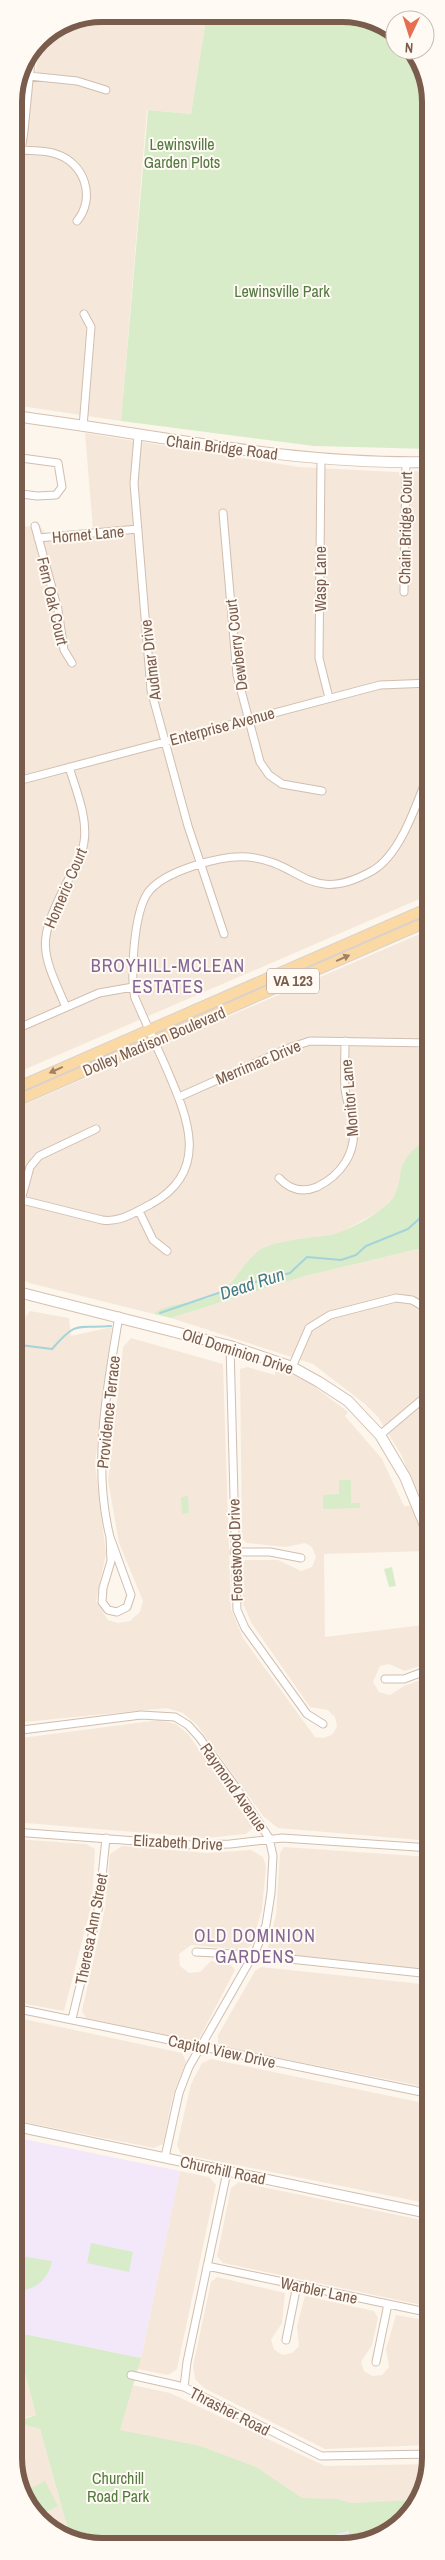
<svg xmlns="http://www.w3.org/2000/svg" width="445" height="2560" viewBox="0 0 445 2560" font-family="'Archivo Narrow',sans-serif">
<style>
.residential{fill:#f5e8da}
.education{fill:#f3e8fa}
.green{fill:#d8ecc9}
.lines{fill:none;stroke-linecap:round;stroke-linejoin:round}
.stream{stroke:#a5d3da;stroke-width:2}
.minor-casing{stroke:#d1beb0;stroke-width:9}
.tertiary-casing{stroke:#d1beb0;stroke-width:11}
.secondary-casing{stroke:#d6c0b0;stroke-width:12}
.primary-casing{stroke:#dad1cd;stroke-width:12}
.minor{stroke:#fff;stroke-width:7}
.tertiary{stroke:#fff;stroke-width:9}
.secondary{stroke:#fff;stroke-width:10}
.primary{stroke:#fbd9a5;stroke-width:10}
.oneway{fill:#a18267}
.labels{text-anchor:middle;stroke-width:4;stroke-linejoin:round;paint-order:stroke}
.shield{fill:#fffaf3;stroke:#a28b7f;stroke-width:1}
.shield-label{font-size:15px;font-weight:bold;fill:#7a5c4d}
.park-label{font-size:16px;fill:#537a41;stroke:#fffaf3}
.street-label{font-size:16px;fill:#7a5c4d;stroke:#fffaf3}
.neighbourhood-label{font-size:18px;letter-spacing:1px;fill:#846695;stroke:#fffaf3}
.water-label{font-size:18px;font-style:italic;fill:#437c86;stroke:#fffaf3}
.rim{fill:none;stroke:#7a5c4d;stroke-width:6}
</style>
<rect width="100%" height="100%" fill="#fdf6ec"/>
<path class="residential" d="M206 19 191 114 147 110 121 421 14 405V97L25 73 36 70 40 40 69 20Z
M85 433 299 467 395 472 431 471V894L14 1074V525L31 527 40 525 43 531 48 534 93 530Z
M431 929V1035L416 1048 431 1050V1132L404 1161 395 1195 383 1209 338 1234 268 1246 242 1269 225 1289 210 1297 176 1305 154 1314 29 1283 14 1276V1109Z
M431 1246V1529L402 1456 378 1417 365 1404 313 1364 171 1318 305 1276Z
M30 1311 69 1318 71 1336 112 1327 95 1464 106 1554 96 1601 108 1620 118 1623 130 1621 140 1612 143 1601 119 1543 108 1480 123 1347 131 1338 223 1364 231 1609 243 1638 315 1737 324 1738 333 1734 337 1726 335 1717 328 1710 310 1707 252 1624 243 1604 241 1566 245 1560H278L301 1571 312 1567 316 1557 312 1547 305 1543 286 1547 247 1543 242 1539 240 1369 247 1367 275 1375V1368L291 1374 311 1384 348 1412 345 1416 382 1459 404 1506H412L430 1551 324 1554 325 1637 431 1624V1662L405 1671 389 1664 380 1666 373 1682 379 1692 390 1695 404 1686 431 1676V1841L278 1828 263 1816 197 1725 183 1713 167 1708 14 1723V1395L24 1319Z
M159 1720 176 1724 188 1734 253 1828 246 1834 206 1838 14 1822V1739Z
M14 1839 86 1844 95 1849 92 1903 64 2011 14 2002Z
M122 1846 207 1853 251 1850 263 1857 266 1866 262 1910 251 1946 243 1950 191 1945 179 1954 180 1966 189 1973 200 1972 211 1961 230 1964 235 1970 199 2039 191 2040 86 2018 82 2011 105 1908 110 1854Z
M284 1847 431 1857V1971L273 1954 268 1947 276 1915 280 1853Z
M261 1967 431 1985V2088L223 2047 218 2043V2035L255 1971Z
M14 2017 182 2053 186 2062 173 2095 163 2144 154 2148 14 2120Z
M211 2059 419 2102H431V2204L181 2154 177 2145 191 2084 202 2063Z
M180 2171 209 2177 216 2185 177 2369 168 2375 132 2368 134 2357 141 2358Z
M239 2182 431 2222V2307L223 2263 217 2256 231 2188Z
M217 2277 285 2293 282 2323 271 2340 274 2349 282 2355 292 2353 299 2346 297 2326 305 2296 374 2311 378 2318 372 2345 361 2362 364 2371 372 2376 382 2375 389 2367 386 2349 396 2315 431 2321V2445L325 2449 204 2388 195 2379 193 2366 211 2282Z
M14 2333 36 2415 14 2420Z
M128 2384 170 2393 325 2466 431 2464 414 2501 351 2503 302 2499 119 2430Z
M14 2422 40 2429 70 2537 36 2516 14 2464Z"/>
<path class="education" d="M14 2137 180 2171 141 2358 14 2332Z
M349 2531 348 2546H297Z"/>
<path class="green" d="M365 17 395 35V50H412L427 87 431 113V449L314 446 121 421 148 110 191 114 206 19Z
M431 1132V1246L305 1276 171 1318 154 1314C165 1303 196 1303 211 1297 236 1286 240 1264 260 1250 275 1240 312 1238 331 1235 346 1232 387 1210 394 1196 400 1185 399 1170 405 1160 411 1149 424 1143 431 1132Z
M339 1480H351V1503H360V1508L323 1509V1495L339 1494Z
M188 1496 189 1513 182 1514 181 1497Z
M392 1567 396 1586 389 1587 384 1569Z
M91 2243 133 2252 129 2272 87 2263Z
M14 2255 52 2261C48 2280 35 2292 14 2290Z
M14 2332 141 2358 120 2430 200 2446 256 2467 302 2498 337 2499 351 2503 414 2500 405 2520 353 2544H348L349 2531 297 2546 80 2543 70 2537 40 2429 14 2422 36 2415Z
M45 2481 58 2506 42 2514 29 2489Z"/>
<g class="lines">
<path class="stream" d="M160 1313 236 1287 290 1273 307 1257 341 1260 356 1255 366 1246 408 1229 419 1219 426 1199 431 1193
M20 1345 52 1349C78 1319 76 1329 111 1326"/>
<defs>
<path id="minor" d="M29 76 77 81 106 90
M21 150C32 151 45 150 56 154 85 163 96 198 77 221
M14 198 24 131 31 60
M83 427 91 327 84 314
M138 436 134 483 151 690 188 826 224 934
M14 457 58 463 62 487 56 495 37 496 14 493
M321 459 319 658 329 698
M223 513 237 675 260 762 269 775 282 784 322 791
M35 526 58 610 64 650 72 663
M38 538 138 529
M404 592 406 463
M14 782 380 685 431 683
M66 1007C40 948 37 943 66 884 73 871 82 857 84 842 88 818 76 790 69 767
M14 1030 99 993 133 987
M179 1097 289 1048 310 1041 431 1043
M279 1178C289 1189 302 1193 317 1187 341 1175 357 1153 353 1125 352 1113 346 1101 345 1088 344 1072 345 1057 345 1041
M14 1198 102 1220C120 1223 135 1212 151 1204 213 1170 186 1114 165 1065 155 1043 145 1021 135 998 130 974 134 915 147 894 162 871 221 855 248 857 302 862 309 906 372 871 402 854 418 799 431 767
M21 1200 30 1167 39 1156 96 1129
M139 1211 153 1240 167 1251
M14 1333 20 1292
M230 1346 237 1610 245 1628 307 1714 323 1724
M292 1367 309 1328 330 1315 396 1298 412 1300 431 1311
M380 1435 431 1392
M110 1537C92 1465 107 1388 119 1316
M110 1537 131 1595 127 1607 117 1612 108 1610 102 1602 103 1588 111 1561Z
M234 1552H270L301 1558
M385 1679H404L431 1669
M14 1731 141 1715 175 1717 188 1725 199 1737 235 1786 269 1838 273 1856 271 1893 266 1925 256 1950 189 2067 179 2093 165 2157
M427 1753H431
M14 1832 191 1845 230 1844 282 1838 431 1848
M196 1952 253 1955 431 1974
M14 2008 431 2094
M72 2019 99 1906 106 1838
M207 2266 431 2313
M286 2340 297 2285
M376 2362 388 2304
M131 2375 184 2387 321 2456 431 2454
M184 2387 187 2362 227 2172"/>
<path id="tertiary" d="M14 2126 431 2214"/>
<path id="secondary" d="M14 416C153 434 290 465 431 462
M14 1291 230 1346 292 1367 319 1382 348 1401 380 1435 405 1477 431 1540"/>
<path id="primary" d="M14 1089 431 907
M14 1102 431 920"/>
</defs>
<use href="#minor" class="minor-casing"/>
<use href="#tertiary" class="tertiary-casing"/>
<use href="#secondary" class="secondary-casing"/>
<use href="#primary" class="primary-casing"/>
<use href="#minor" class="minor"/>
<use href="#tertiary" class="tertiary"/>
<use href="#secondary" class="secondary"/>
<use href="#primary" class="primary"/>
</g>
<defs><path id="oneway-solid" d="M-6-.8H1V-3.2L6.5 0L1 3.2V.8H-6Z" transform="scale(1.25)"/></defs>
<g class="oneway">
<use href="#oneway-solid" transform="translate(343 958) rotate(-24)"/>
<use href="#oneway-solid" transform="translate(56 1070) rotate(156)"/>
</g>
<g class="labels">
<rect class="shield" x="267" y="968.5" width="52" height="25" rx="4"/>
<g class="shield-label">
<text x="293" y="986">VA 123</text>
</g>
<g class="park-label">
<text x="182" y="150">Lewinsville<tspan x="182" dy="18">Garden Plots</tspan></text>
<text x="282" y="297">Lewinsville Park</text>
<text x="118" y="2484">Churchill<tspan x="118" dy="18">Road Park</tspan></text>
</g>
<g class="street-label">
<text transform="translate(222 447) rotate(7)" y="6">Chain Bridge Road</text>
<text transform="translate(405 528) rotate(-89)" y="6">Chain Bridge Court</text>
<text transform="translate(88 534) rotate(-5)" y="6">Hornet Lane</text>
<text transform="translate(320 579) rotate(-90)" y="6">Wasp Lane</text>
<text transform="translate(53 601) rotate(77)" y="6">Fern Oak Court</text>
<text transform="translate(236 645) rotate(-97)" y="6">Dewberry Court</text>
<text transform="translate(150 660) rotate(-97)" y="6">Audmar Drive</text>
<text transform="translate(222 726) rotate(-15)" y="6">Enterprise Avenue</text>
<text transform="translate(65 888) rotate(-67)" y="6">Homeric Court</text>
<text transform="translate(154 1041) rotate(-23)" y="6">Dolley Madison Boulevard</text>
<text transform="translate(258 1062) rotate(-23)" y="6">Merrimac Drive</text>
<text transform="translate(349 1098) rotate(-95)" y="6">Monitor Lane</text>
<text transform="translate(238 1351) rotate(18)" y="6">Old Dominion Drive</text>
<text transform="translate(108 1412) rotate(-84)" y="6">Providence Terrace</text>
<text transform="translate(235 1550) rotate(-92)" y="6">Forestwood Drive</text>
<text transform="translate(234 1787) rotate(55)" y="6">Raymond Avenue</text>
<text transform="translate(178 1842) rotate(3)" y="6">Elizabeth Drive</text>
<text transform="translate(91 1929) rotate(-79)" y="6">Theresa Ann Street</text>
<text transform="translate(222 2051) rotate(12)" y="6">Capitol View Drive</text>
<text transform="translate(223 2170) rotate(12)" y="6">Churchill Road</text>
<text transform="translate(319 2290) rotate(12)" y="6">Warbler Lane</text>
<text transform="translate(230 2411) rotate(27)" y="6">Thrasher Road</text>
</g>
<g class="neighbourhood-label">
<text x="168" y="972">BROYHILL-MCLEAN<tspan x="168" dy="21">ESTATES</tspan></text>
<text x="255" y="1942">OLD DOMINION<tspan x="255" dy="21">GARDENS</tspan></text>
</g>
<g class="water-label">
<text transform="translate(252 1284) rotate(-18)" y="6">Dead Run</text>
</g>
</g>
<path d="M0 0H445V2560H0ZM102 22H342A80 80 0 0 1 422 102V2458A80 80 0 0 1 342 2538H102A80 80 0 0 1 22 2458V102A80 80 0 0 1 102 22Z" fill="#fffaf3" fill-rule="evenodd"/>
<path class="rim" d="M102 22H342A80 80 0 0 1 422 102V2458A80 80 0 0 1 342 2538H102A80 80 0 0 1 22 2458V102A80 80 0 0 1 102 22Z"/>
<g transform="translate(410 35) rotate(184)"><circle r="24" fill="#fffaf3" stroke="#cabbb1"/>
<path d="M0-4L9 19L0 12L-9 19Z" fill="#e76f51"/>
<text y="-8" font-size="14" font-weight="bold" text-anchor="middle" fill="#7a5c4d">N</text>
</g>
</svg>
